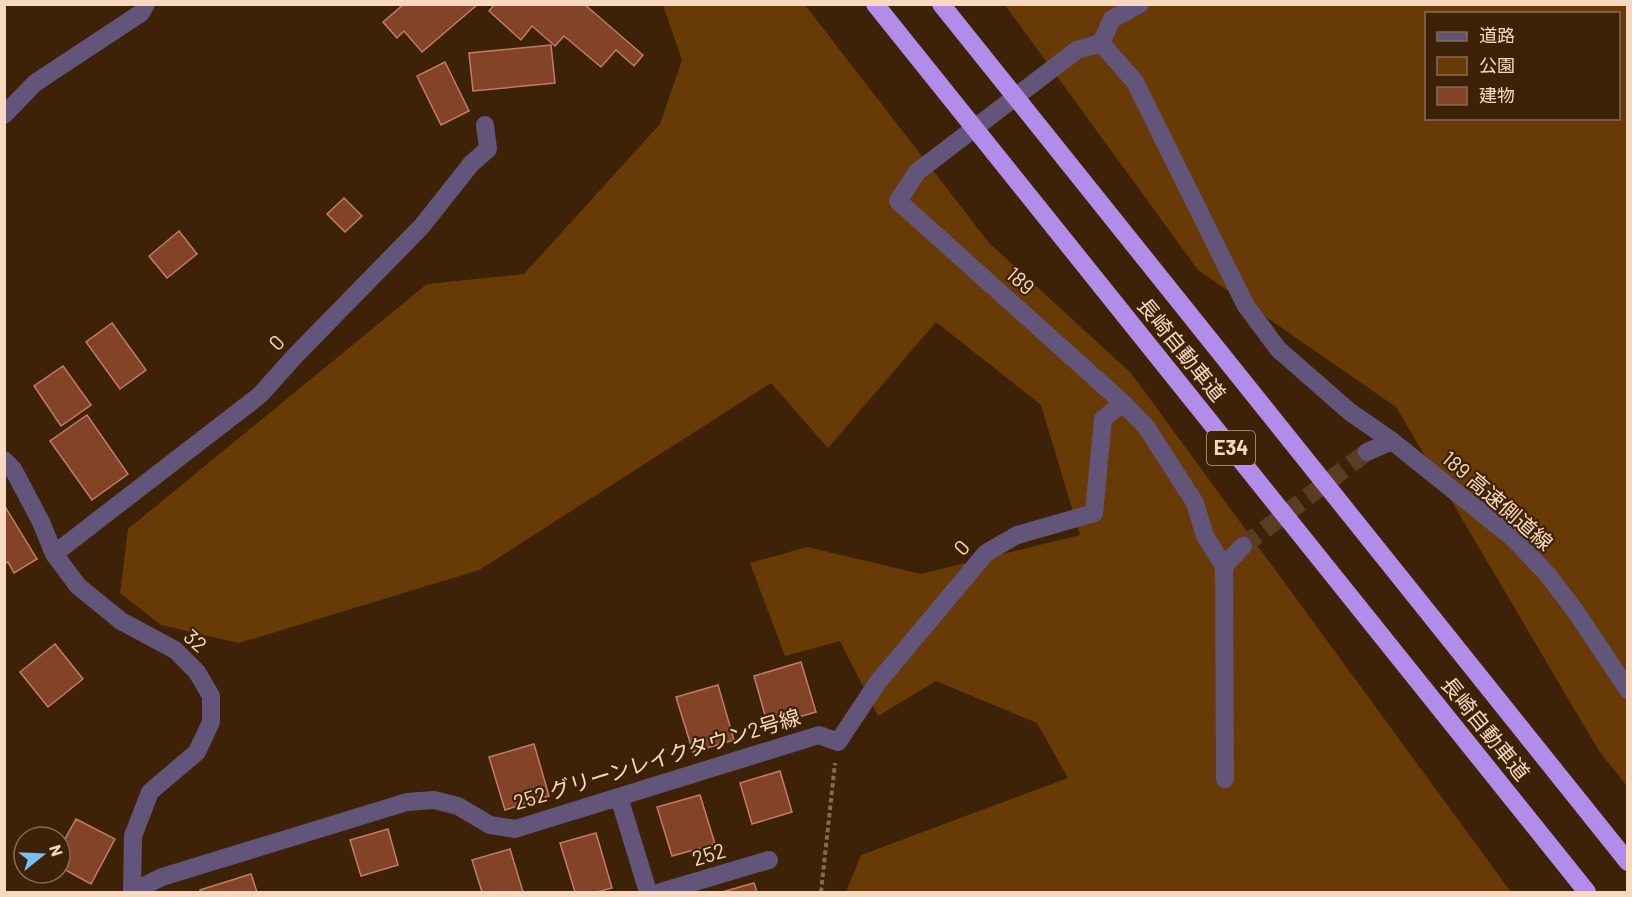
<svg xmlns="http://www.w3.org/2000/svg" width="1632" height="897" viewBox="0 0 1632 897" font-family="Barlow,'Noto Sans JP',sans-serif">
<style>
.green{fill:#683b06;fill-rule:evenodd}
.building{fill:#824329;stroke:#c27d62;stroke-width:1.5}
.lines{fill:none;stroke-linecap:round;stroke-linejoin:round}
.street-tunnel{stroke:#5a3d23;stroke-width:18;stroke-dasharray:18 9;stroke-linecap:butt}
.path{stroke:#876a50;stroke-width:4;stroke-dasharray:4.5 3;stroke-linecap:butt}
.street{stroke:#63547a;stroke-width:18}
.highway{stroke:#b28ce9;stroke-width:18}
.labels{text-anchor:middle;stroke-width:4.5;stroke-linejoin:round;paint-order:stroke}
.shield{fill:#3e2207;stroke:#c0a288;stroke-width:1.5}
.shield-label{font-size:20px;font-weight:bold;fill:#f7d9c0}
.street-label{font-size:21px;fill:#f7d9c0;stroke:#3e2207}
</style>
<rect width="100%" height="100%" fill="#3e2207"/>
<path class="green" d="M663 5H805L989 243 1131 373 1511 892H846L861 855 1068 778 1037 723 936 681 878 716 840 641 785 656 750 563 807 547 921 574 1080 535 1041 405 936 322 828 448 771 383 479 570 239 643 161 625 120 593 128 529 427 284 524 274 660 124 682 60Z
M1005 5H1627V786L1599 751 1396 407 1198 270ZM1426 14H1618V118H1426Z"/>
<path class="building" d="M404 4H478L422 52 404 31 397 38 383 22Z
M495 4H584L643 55 634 66 616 50 601 67 564 36 555 46 532 26 521 40 489 11Z
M551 45 555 83 473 91 469 53Z
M445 62 469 111 441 125 417 76Z
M344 198 362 216 345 232 327 214Z
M179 231 197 254 167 278 149 256Z
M112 323 146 370 120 389 86 342Z
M63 366 91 405 61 426 34 386Z
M87 415 128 474 92 500 50 441Z
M4 505 37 559 14 573 8 562 4 564Z
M55 644 83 679 48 707 20 672Z
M801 662 816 712 768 726 754 676Z
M718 685 734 740 693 752 676 697Z
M534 744 549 796 505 810 489 757Z
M780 771 792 812 752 824 740 783Z
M700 795 715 844 672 856 657 807Z
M76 819 115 839 91 884 60 867V848Z
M388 829 398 865 361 876 350 840Z
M596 833 612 888 597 892H575L560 843Z
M510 849 523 892H482L472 860Z
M251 874 257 892H201L200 890Z
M754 883 757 892H722Z"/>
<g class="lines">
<path class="street-tunnel" d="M1243 546 1367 452"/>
<path class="path" d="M821 892 835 763"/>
<path class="street" d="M1101 43 1135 82 1246 306 1278 349 1350 412 1392 441 1513 538 1548 575 1576 612 1628 690
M1101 43 1077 50 917 172 898 201 1123 403 1147 428 1195 503 1205 536 1224 566
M1101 43 1112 19 1140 4
M4 115 35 83 141 13 146 4
M1367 452 1392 441
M4 460 13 469 41 522 54 554 78 586 121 621 175 650 197 672 211 696V722L197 752 150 792 133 836 132 892
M54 554 260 395 294 357 422 226 471 164 488 149 485 125
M1224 566 1225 779
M1224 566 1243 546
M619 797 648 892
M132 892 162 877 407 802 434 800 458 806 490 825 515 829 819 735 838 742 878 682 986 553 1017 535 1094 513 1103 419 1123 403
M661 892 769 860"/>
<path class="highway" d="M875 4 1587 892
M941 4 1628 862"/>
</g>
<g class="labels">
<rect class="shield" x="1207" y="431" width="48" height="34" rx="4.5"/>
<g class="shield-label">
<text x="1231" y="455">E34</text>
</g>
<g class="street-label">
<text transform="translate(1020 281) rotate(42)" y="7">189</text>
<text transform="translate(277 343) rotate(-47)" y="7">0</text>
<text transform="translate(1181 350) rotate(51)" y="7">長崎自動車道</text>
<text transform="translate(1497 501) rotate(41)" y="7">189 高速側道線</text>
<text transform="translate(962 548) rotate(-48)" y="7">0</text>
<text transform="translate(195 641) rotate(41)" y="7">32</text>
<text transform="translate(1485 729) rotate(51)" y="7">長崎自動車道</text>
<text transform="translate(657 760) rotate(-17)" y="7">252 グリーンレイクタウン2号線</text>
<text transform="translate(709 855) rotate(-17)" y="7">252</text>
</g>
</g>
<rect width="1632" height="897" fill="none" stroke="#f7d9c0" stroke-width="12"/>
<rect x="1425" y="12" width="195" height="108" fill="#3e2207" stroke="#886b51" stroke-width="1.5"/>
<rect x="1437" y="32" width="30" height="9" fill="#63547a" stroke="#886b51" stroke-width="1.5"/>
<text x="1479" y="42" font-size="18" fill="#f7d9c0">道路</text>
<rect x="1437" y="57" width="30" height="18" fill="#683b06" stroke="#886b51" stroke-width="1.5"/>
<text x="1479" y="72" font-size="18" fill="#f7d9c0">公園</text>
<rect x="1437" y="87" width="30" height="18" fill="#824329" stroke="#886b51" stroke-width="1.5"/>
<text x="1479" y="102" font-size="18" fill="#f7d9c0">建物</text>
<g transform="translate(42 855) rotate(72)"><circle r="28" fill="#3e2207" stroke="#886b51" stroke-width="1.5"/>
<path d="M0-4.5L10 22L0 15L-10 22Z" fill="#76c0f7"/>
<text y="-9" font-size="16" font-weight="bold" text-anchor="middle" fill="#f7d9c0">N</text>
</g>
</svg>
